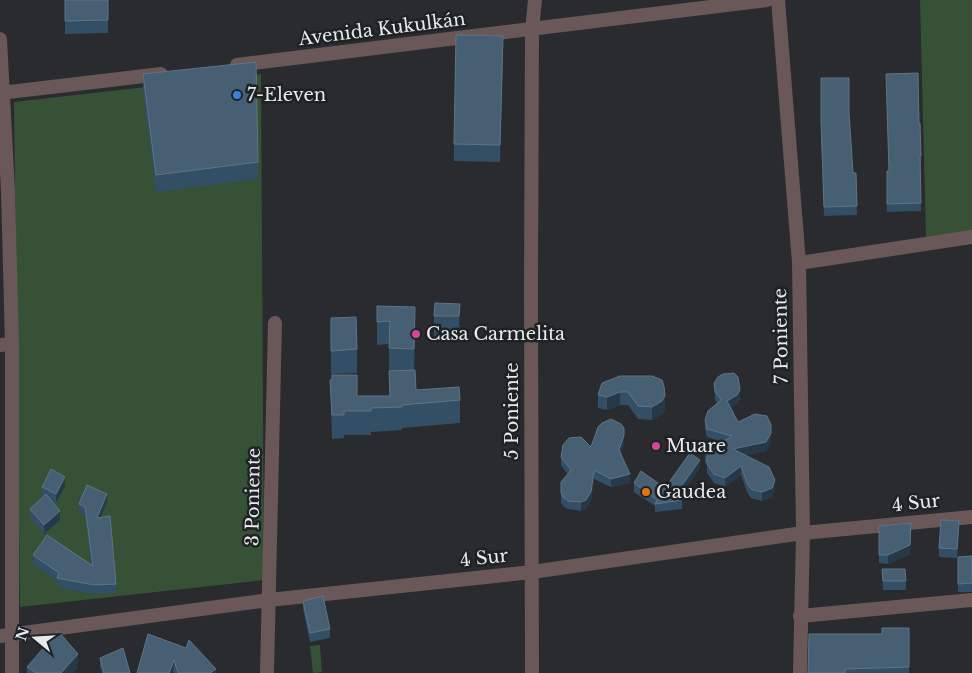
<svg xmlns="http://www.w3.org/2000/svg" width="972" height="673" viewBox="0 0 972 673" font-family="'Libre Baskerville',serif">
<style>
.green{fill:#365136}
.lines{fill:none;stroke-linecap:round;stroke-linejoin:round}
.minor{stroke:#6a5758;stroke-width:14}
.tertiary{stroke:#6a5758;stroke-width:14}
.wall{fill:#334f65}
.shaded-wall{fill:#273949}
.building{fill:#465f73;stroke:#5f7586}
.shop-dot{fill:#3f7fe0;stroke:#1f2224;stroke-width:2}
.hotel-dot{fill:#d1479c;stroke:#1f2224;stroke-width:2}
.food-dot{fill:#e8710a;stroke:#1f2224;stroke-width:2}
.labels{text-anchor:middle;stroke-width:5;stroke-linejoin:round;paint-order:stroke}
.street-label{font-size:18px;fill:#e7e9ea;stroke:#1f2224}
.poi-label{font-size:18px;fill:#e7e9ea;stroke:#1f2224;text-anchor:start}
</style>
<rect width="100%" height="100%" fill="#292b2e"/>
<path class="green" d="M920 0H972V231L926 237Z
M261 74 264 580 20 607 14 102Z
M320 645 322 672 313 673 310 646Z"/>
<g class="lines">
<path class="minor" d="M778 0 799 263 803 533 800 673
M799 263 972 237
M0 345 12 344
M800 616 972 600
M0 636 269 600 532 572 803 533 972 517
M267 673 275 323"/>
<path class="tertiary" d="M0 39 8 191 12 344V673
M237 65 767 0
M0 93 161 74
M532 673 531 291 532 30 535 0"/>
</g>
<path class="wall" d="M65 0H108V33L65 34Z
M503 52 500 162 454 161V144Z
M143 74 258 162V179L156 192 143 91Z
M849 115 853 173H856L857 215 824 216 821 129Z
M919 123 921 156V164H920L921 211 887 212V171H889Z
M460 304 459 339H434V316Z
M377 306 415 331 414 370 416 390 460 400V423L402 428V430L371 432V435H344V438L332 439 330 380 357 396H389V344L377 345Z
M331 318 357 349V373L331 374Z
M620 376 665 409 662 414 652 420 638 419 628 405H620L607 410 598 408V395Z
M714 383 740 399 737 404 731 407 738 422 771 441 766 451 746 455 775 489 772 497 762 501 751 498 747 492 741 475 725 487 714 483 707 473V463H705V454L723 442 707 437 705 429V420L717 403 715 400Z
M624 428V444L621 454 630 483 611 487 594 479 591 500 586 509 581 511 568 509 563 506 561 502V482L568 475 561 465V457L591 447Z
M700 468 679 498 682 500V509L655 512V506L634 492V483L665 488Z
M65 486 56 503 52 501 60 520 44 534 30 517V509L44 497 42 496V487Z
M107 502 101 517 116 584V593L94 594 57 587V581L33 564V555L91 565 85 516 79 513V504Z
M911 523 910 554 888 564 879 563V526Z
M959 530 957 558 939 557V548Z
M972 556V592H958V557Z
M882 569 906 581V590H883Z
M303 601 330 629V638L310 642 303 609Z
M909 628V673H808L882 634Z
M148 634 216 673H174V672L173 673H137Z
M100 658 130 673H102L100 667Z
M27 667H78L73 673H27Z"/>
<path class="shaded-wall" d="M460 304V327L459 339V316Z
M415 307V331L414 372V349Z
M740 390V399L737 404 727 410V401Z
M620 392V405L607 410V397Z
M665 396V409L662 414 652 420V407Z
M771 425V441L766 451 733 458V449Z
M624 435V444L619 459V450Z
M700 460V468L677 501 675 495Z
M741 466V475L725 487V478Z
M594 470V479L591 500 586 509 581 511V502Z
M630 474V483L611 487V479Z
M65 477V486L56 503V494Z
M775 480V489L772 497 762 501V492Z
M107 494V502L97 527V518Z
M60 511V520L44 534V525Z
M910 545V554L888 564V555Z
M78 654V667L73 673H61Z
M174 660 173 673H169Z
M216 669V673H210Z"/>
<path class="building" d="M65 0H108V20L65 21Z
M456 35 503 36 500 145 454 144Z
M256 62 258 162 156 175 143 74Z
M918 73 919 123H920L921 156H920L921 203 887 204V171H889L886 74Z
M821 78H849V113L853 173H856L857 206 824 207 821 121Z
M435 303 460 304 459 316H434Z
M377 306 415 307 414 349 389 348 390 321 377 322Z
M356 317 357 349 331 351V318Z
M415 370 416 390 459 387 460 400 402 405V407L371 408V411H344V415H332L330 380 332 379V375H357V396H390L389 371Z
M734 373 738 377 740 390 737 395 727 401 738 422 755 414 767 416 771 425V433L766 442 733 449 769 467 775 480 772 488 762 492 751 489 747 483 741 466 725 478 714 474 707 464V458L709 454H705L732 436 707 429 705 420 708 411 721 400 715 391 714 383 718 377 723 374Z
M620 376H652L662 380 664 386 665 396 662 401 652 407 638 406 628 392H620L607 397 598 395 602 383Z
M611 419 621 424 624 428V435L619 450 630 474 611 479 594 470 591 492 586 500 581 502 568 501 563 497 561 493V482L571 470 561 457 563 445 569 438 581 437 591 447 598 427 602 423Z
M690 453 700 460 675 495 682 500 655 504 657 500 634 483 641 471 665 488Z
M51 469 65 477 56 494 42 487Z
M87 485 107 494 97 518 110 516 116 584 94 585 57 578 59 573 33 555 47 535 93 566 85 507 79 504Z
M46 494 60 511 44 525 30 509Z
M941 520 959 521 957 549 939 548Z
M911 523 910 545 888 555H879V526Z
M972 556V583L958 584V557Z
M882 569H905L906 581H883Z
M323 596 330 629 310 633 303 601Z
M882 628H909V667L845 669V673H808L809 634H882Z
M58 631 78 654 61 673H36L27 667Z
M148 634 186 648 189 640 216 669 210 673H178L174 660 169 673H137Z
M123 648 130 673H104L100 658Z"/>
<circle class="shop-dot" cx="237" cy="95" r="5"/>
<g class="hotel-dot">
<circle cx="416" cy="334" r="5"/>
<circle cx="656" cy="446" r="5"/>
</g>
<circle class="food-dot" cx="646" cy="492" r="5"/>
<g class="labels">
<g class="street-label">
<text transform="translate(382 29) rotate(-7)" y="6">Avenida Kukulkán</text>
<text transform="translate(781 336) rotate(-91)" y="6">7 Poniente</text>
<text transform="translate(512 411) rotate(-90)" y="6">5 Poniente</text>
<text transform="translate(253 497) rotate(-89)" y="6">3 Poniente</text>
<text transform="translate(916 503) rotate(-6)" y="6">4 Sur</text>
<text transform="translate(484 558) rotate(-6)" y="6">4 Sur</text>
</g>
<g class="poi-label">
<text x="247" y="101">7-Eleven</text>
<text x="426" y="340">Casa Carmelita</text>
<text x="666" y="452">Muare</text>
<text x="656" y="498">Gaudea</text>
</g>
</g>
<g transform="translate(35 638) rotate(288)" stroke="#1f2224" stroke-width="4" paint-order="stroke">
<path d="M0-4L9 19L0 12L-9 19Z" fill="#e7e9ea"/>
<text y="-8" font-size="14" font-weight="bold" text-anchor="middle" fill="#e7e9ea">N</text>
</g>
</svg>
